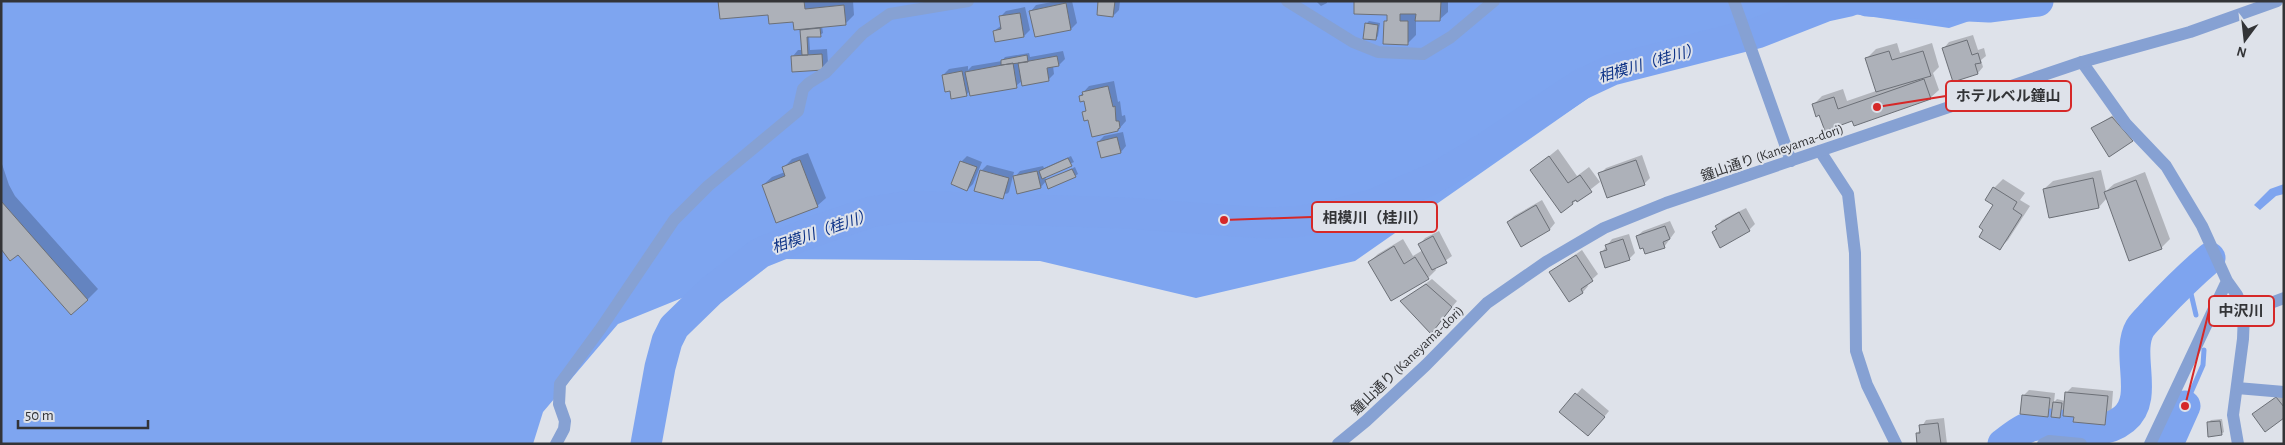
<svg xmlns="http://www.w3.org/2000/svg" width="2285" height="445" viewBox="0 0 2285 445" font-family="'Alegreya Sans','Noto Sans JP',sans-serif">
<style>
.forest{fill:#7ea5f0}
.water{fill:#7ea4ef}
.shadow{fill:#0003}
.lines{fill:none;stroke-linecap:round;stroke-linejoin:round}
.stream{stroke:#7ea4ef;stroke-width:5}
.river{stroke:#7ea4ef;stroke-width:31}
.building{fill:#adb1b9;stroke:#6c7077}
.minor{stroke:#86a1d3;stroke-width:12}
.tertiary{stroke:#86a1d3;stroke-width:12}
.labels{text-anchor:middle;stroke-width:4;stroke-linejoin:round;paint-order:stroke}
.street-label{font-size:14px;fill:#333437;stroke:#dee2ea}
.water-label{font-size:15px;font-style:italic;fill:#0b3186;stroke:#dee2ea}
.leader{fill:none;stroke:#d62828;stroke-width:2}
.callout-dot{fill:#d62828;stroke:#dee2ea;stroke-width:2}
.callout{fill:#dee2ea;stroke:#d62828;stroke-width:2}
.callout-label{font-size:15px;text-anchor:middle;font-weight:bold;fill:#333437}
</style>
<rect width="100%" height="100%" fill="#dee2ea"/>
<path class="forest" d="M1 1H2028L1949 28 1812 8 1650 55 1355 261 1196 298 1040 261 778 259 618 324 543 412 533 444H1Z"/>
<path class="water" d="M2284 184V194L2276 196 2260 210 2254 205 2270 189Z"/>
<path class="shadow" d="M720 1H853L854 15 845 24 822 26 823 33 820 35 809 36 810 50 827 49 828 63 823 68 793 56 798 50H803L801 30 803 28 794 20Z
M1057 1H1072L1077 23 1071 29 1035 36 1031 11 1036 5Z
M1099 1H1120L1119 10 1113 16Z
M1316 1H1327V3L1321 6Z
M1355 1H1448V12L1439 20H1416V35L1407 44 1385 22 1388 19V13Z
M1025 7 1030 30 1024 36 996 41 994 31 1002 25 1000 17 1006 11Z
M1369 21 1380 23 1378 36 1376 39 1366 24Z
M1973 35 1978 50 1984 48 1986 56 1981 60 1983 67 1978 73 1944 48 1949 42Z
M1897 43 1900 53 1932 43 1939 67 1933 73 1939 90 1930 98 1820 114 1813 105 1822 96 1843 89 1847 101 1876 91 1867 58 1876 49Z
M1063 51 1065 59 1059 65 1053 66 1054 74 1048 80H1023L1016 86 970 91 966 95 951 89 943 75 949 69 968 66V70L972 66 1002 61 1005 57 1029 53 1030 57Z
M1114 81 1118 102 1120 101 1122 116 1125 115 1126 121 1118 130 1089 118 1083 113 1087 109 1085 99 1080 96 1089 86Z
M2118 112 2138 134 2110 155 2093 128Z
M1123 132 1126 146 1121 152 1098 142 1104 136Z
M1558 149 1577 176 1589 167 1600 182 1573 203 1532 170Z
M808 153 826 198 817 206 763 185 772 177 785 172 783 168 792 159Z
M1642 155 1650 178 1644 184 1600 174 1606 168Z
M967 156 982 162 973 184 967 190 961 162Z
M1071 156 1074 162 1045 176 1046 181 1075 167 1078 174 1075 176 1046 181 1041 187 1015 177 1020 171 1043 166 1044 168Z
M1 161 9 185 15 196 98 289 87 300 18 254 1 247Z
M987 165 1014 172 1009 192 1003 198 981 171Z
M2101 170 2106 191 2114 184 2145 172 2170 239 2161 248 2107 198 2099 207 2044 189 2053 181Z
M2003 179 2025 193 2020 200 2030 206 2008 240 2000 248 1994 188Z
M1542 200 1555 223 1550 229 1522 245 1508 222 1514 216Z
M1746 208 1755 224 1749 230 1713 233 1722 220Z
M1670 221 1675 232 1664 247 1637 236 1643 231Z
M1439 231 1452 256 1435 268 1436 270 1428 278 1369 262 1378 254 1403 239 1413 256 1423 250 1420 244 1425 238Z
M1629 234 1635 253 1629 259 1602 252 1612 239Z
M1582 250 1598 274 1587 284 1588 286 1583 292 1569 301 1551 272Z
M1432 279 1457 301 1431 332 1402 301Z
M2072 387 2113 391 2111 418 2105 424 2065 412 2059 417 2053 410 2048 416 2023 396 2029 390 2055 393 2054 402 2057 399 2065 401 2066 393Z
M1582 388 1609 411 1594 429 1561 412Z
M2283 392 2284 417 2260 409Z
M1944 418 1947 444H1918L1917 434 1926 420Z
M2222 419 2224 432 2221 434 2208 423 2211 420Z"/>
<g class="lines">
<path class="stream" d="M1989 7 1994 1
M2196 315 2189 285 2211 257
M2185 406 2203 365 2204 350"/>
<path class="river" d="M1868 1 1989 7 2038 1
M646 444 660 367 667 341 674 327 711 291 760 253 812 232 871 212 909 206 1125 213 1264 223 1295 222 1329 216 1372 205 1437 177 1490 145 1580 85 1612 70 1757 33 1826 6 1849 1
M2003 444C2012 437 2022 429 2032 426 2065 417 2094 443 2124 419 2150 398 2125 354 2140 328 2144 322 2151 316 2155 311 2173 292 2190 275 2210 258
M2168 444 2185 406"/>
</g>
<path class="building" d="M718 1H804L805 9 844 5 846 25 794 30 793 22 769 24 768 15 720 19Z
M1098 1H1115L1113 17 1097 15Z
M1354 1H1441L1440 21H1415L1416 14H1400V21H1408V45L1383 44 1384 21H1387V15L1354 14Z
M1066 3 1071 30 1035 37 1029 11Z
M1020 13 1024 37 995 42 993 31 1001 29 999 16Z
M1365 23 1378 25 1376 40 1363 39Z
M820 28 821 37H807L808 55H802L800 30Z
M1967 40 1972 55 1978 53 1981 63 1975 64 1978 74 1953 82 1942 48Z
M1889 51 1892 60 1923 51 1931 76 1876 92 1865 58Z
M822 54 823 70 792 72 791 56Z
M1027 55 1028 62 1001 65V60Z
M1057 56 1059 66 1047 68 1049 81 1022 86 1018 63Z
M1013 63 1017 88 970 96 965 72Z
M962 71 967 96 951 99 950 91 945 92 942 75Z
M1924 79 1931 99 1854 126 1852 121 1825 131 1819 115 1816 117 1812 104 1834 97 1838 109Z
M1108 86 1113 107 1115 106 1116 121H1119L1120 128 1118 129V131L1092 137 1088 120 1084 121 1082 112 1086 111 1084 101 1080 102 1079 96 1083 95 1082 92Z
M2112 117 2133 141 2109 157 2091 128Z
M1117 137 1121 153 1101 158 1097 142Z
M1549 156 1568 183 1580 175 1592 192 1577 202 1576 200 1572 202 1573 204 1561 213 1530 170Z
M1068 158 1072 166 1042 179 1039 171Z
M800 160 818 207 776 223 762 185 785 176 782 167Z
M1636 160 1645 185 1607 198 1598 173Z
M960 161 977 167 967 191 951 184Z
M1072 169 1076 177 1048 189 1045 180Z
M980 170 1009 178 1003 199 974 191Z
M1037 171 1041 188 1017 194 1013 176Z
M2093 178 2099 208 2049 218 2043 189Z
M2136 180 2162 249 2129 261 2104 192Z
M1993 187 2017 202 2013 209 2022 215 2000 250 1979 237 1983 230 1979 227 1993 205 1985 200Z
M1 201 88 300 71 315 18 255 10 261 1 249Z
M1536 205 1550 230 1521 247 1507 222Z
M1739 212 1750 231 1720 248 1712 232 1717 229 1715 226Z
M1665 226 1670 239 1663 242 1665 248 1645 254 1643 248 1640 249 1636 236Z
M1433 236 1447 263 1432 270 1418 244Z
M1623 239 1630 260 1605 268 1600 252 1607 250 1605 245Z
M1394 246 1404 264 1415 257 1429 279 1391 301 1368 262Z
M1576 255 1593 281 1581 289 1583 293 1569 302 1549 272Z
M1426 284 1452 307 1431 334 1400 301Z
M2065 392 2108 396 2105 425 2073 422 2074 417 2063 416Z
M1575 393 1605 417 1588 436 1559 412Z
M2022 395 2050 398 2048 417 2020 414Z
M2276 397 2284 407V418L2265 432 2252 414Z
M2053 402 2062 403 2060 418 2051 417Z
M2220 421 2222 435 2208 437 2207 422Z
M1938 423 1941 444H1917L1916 433H1920L1919 425Z"/>
<g class="lines">
<path class="minor" d="M1287 1 1353 42 1378 52 1423 54 1451 37 1494 1
M2082 62 2126 124 2166 166 2202 226 2227 281 2237 295 2244 313 2243 339 2233 415 2238 444
M1820 151 1848 194 1855 253 1856 351 1867 385 1896 444
M2244 313 2284 298
M2237 388 2284 392
M556 444 564 429 565 421 559 404 560 384 601 328 674 220 708 186 798 111 803 89 809 83 825 73 863 33 890 14 968 1
M2043 444 2049 441 2081 444
M2150 444 2227 281"/>
<path class="tertiary" d="M1734 1 1791 161
M1338 444 1366 421 1426 365 1487 303 1546 262 1604 228 1666 203 2082 62 2190 32 2277 1"/>
</g>
<g class="labels">
<g class="street-label">
<text transform="translate(1772 152) rotate(-19)" y="5">鐘山通り (Kaneyama-dori)</text>
<text transform="translate(1407 360) rotate(-44)" y="5">鐘山通り (Kaneyama-dori)</text>
</g>
<g class="water-label">
<text transform="translate(1649 63) rotate(-16)" y="5">相模川（桂川）</text>
<text transform="translate(822 231) rotate(-19)" y="5">相模川（桂川）</text>
</g>
</g>
<path class="leader" d="M1877 107L1946 96M1224 220L1312 217M2185 406L2209 311"/>
<g class="callout-dot">
<circle cx="1877" cy="107" r="5"/>
<circle cx="1224" cy="220" r="5"/>
<circle cx="2185" cy="406" r="5"/>
</g>
<g class="callout">
<rect x="1946" y="81" width="125" height="30" rx="5"/>
<rect x="1312" y="202" width="125" height="30" rx="5"/>
<rect x="2209" y="296" width="65" height="30" rx="5"/>
</g>
<g class="callout-label">
<text x="2008" y="101">ホテルベル鐘山</text>
<text x="1375" y="223">相模川（桂川）</text>
<text x="2241" y="316">中沢川</text>
</g>
<rect width="2285" height="445" fill="none" stroke="#333437" stroke-width="5"/>
<g transform="translate(2245 40) rotate(195)" stroke="#dee2ea" stroke-width="4" paint-order="stroke">
<path d="M0-4L9 19L0 12L-9 19Z" fill="#333437"/>
<text y="-8" font-size="14" font-weight="bold" text-anchor="middle" fill="#333437">N</text>
</g>
<path d="M18 420v8h130v-8" fill="none" stroke="#333437" stroke-width="2.5"/>
<text x="25" y="420" font-size="15" fill="#333437" stroke="#dee2ea" stroke-width="4" paint-order="stroke">50 m</text>
</svg>
